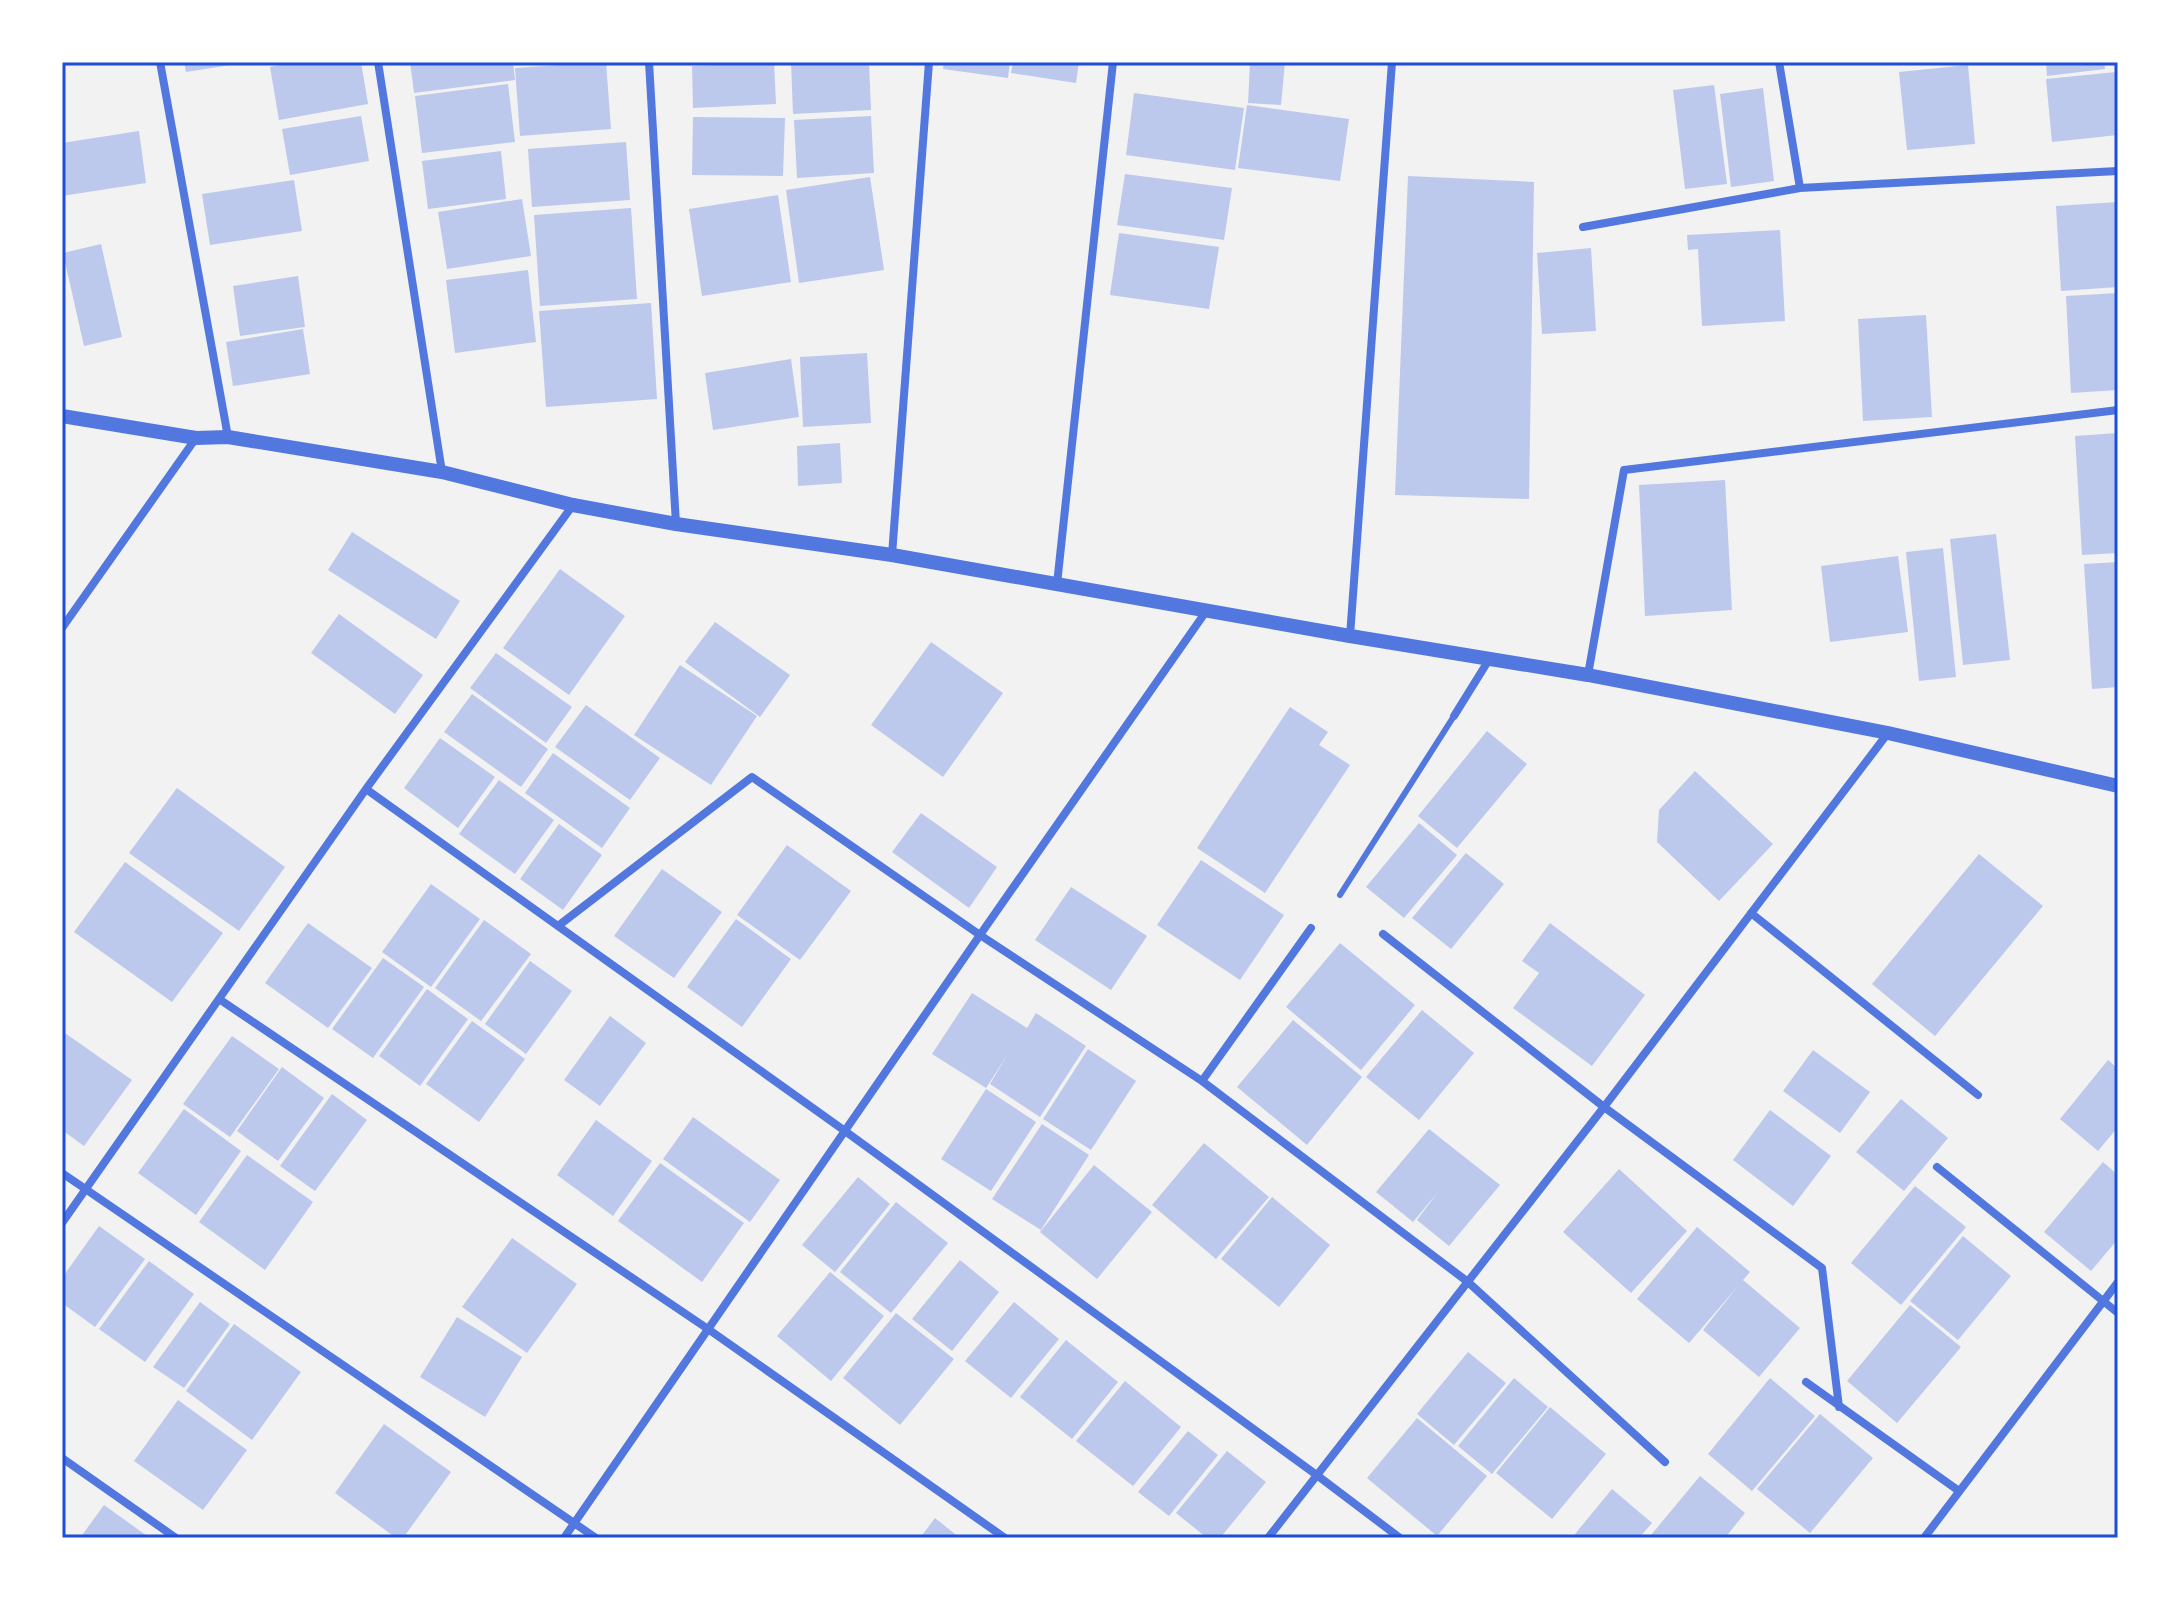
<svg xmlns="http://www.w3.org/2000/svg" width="2180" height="1600" viewBox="0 0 2180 1600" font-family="Karla,sans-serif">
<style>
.building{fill:#bdc9ec}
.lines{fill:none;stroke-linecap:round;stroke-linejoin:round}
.service{stroke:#5277de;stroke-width:6}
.minor{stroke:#5277de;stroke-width:8}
.tertiary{stroke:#5277de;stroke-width:14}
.neatline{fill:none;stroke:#1d4ed8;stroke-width:3}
</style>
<rect width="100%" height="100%" fill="#f2f2f2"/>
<path class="building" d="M184 62H237V64L186 72Z
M297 62H361L368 104 279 120 270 67Z
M410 62H513L515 80 414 93Z
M606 62 611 129 520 136 515 68Z
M774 62 776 104 693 108 692 66Z
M791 62H869L871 110 793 114Z
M944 62H1010L1008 78 943 69Z
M1013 62H1079L1076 83 1011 73Z
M1250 62H1285L1281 105 1248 103Z
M2046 62H2104L2105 69 2047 76Z
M1968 65 1975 144 1907 150 1899 72Z
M2116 72 2118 135 2052 142 2046 79Z
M508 84 515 142 422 153 415 96Z
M1714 85 1727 184 1685 189 1673 90Z
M1763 88 1774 181 1731 187 1720 94Z
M1134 93 1244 108 1235 170 1126 155Z
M1247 105 1349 119 1340 181 1238 168Z
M361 116 369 161 290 175 282 129Z
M871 116 874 173 797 178 794 120Z
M693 117 785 118 783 176 692 175Z
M139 131 146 183 62 196V143Z
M626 142 630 200 532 207 528 149Z
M501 151 506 199 428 209 422 161Z
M1125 174 1232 188 1224 240 1117 225Z
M1408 176 1534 182 1529 499 1395 495Z
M870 177 884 270 799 283 786 190Z
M294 180 302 231 210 245 202 194Z
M778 195 791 282 702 296 689 209Z
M522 199 531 256 447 269 438 212Z
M2118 202V287L2061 291 2056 206Z
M631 208 637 299 540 306 534 215Z
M1780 230 1785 321 1702 326 1698 249 1688 250 1687 235Z
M1119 233 1219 247 1209 309 1110 295Z
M101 244 122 337 84 346 63 253Z
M1591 248 1596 331 1542 334 1537 253Z
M528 270 536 342 455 353 446 280Z
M298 276 305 327 240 336 233 286Z
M2118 293V390L2071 393 2066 296Z
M651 303 657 399 546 407 539 311Z
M1926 315 1932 417 1863 421 1858 319Z
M303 329 310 374 233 386 226 342Z
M867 353 871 423 803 427 800 357Z
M791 359 799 417 713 430 705 373Z
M2118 433V553L2082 555 2075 436Z
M840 443 842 483 798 486 797 446Z
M1725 480 1732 610 1645 616 1639 485Z
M352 532 460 601 436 639 328 570Z
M1996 534 2010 660 1963 665 1950 539Z
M1943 548 1956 677 1919 681 1906 552Z
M1898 556 1908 632 1830 642 1821 566Z
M2118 562V687L2092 689 2084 564Z
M560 569 625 616 569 695 503 648Z
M339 614 423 675 395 714 311 653Z
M715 622 790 675 760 717 685 662Z
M931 642 1003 693 943 777 871 725Z
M496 653 572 707 546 743 470 688Z
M680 665 757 716 711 785 634 735Z
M472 694 548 749 521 787 444 732Z
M586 705 660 758 630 800 555 747Z
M1290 707 1328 732 1319 745 1350 765 1265 893 1197 848Z
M1487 731 1527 764 1457 848 1418 816Z
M440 738 495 777 458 828 404 788Z
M553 753 630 808 602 848 525 793Z
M1695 771 1773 844 1719 901 1657 842 1659 810Z
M499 780 554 820 515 874 459 834Z
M177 788 285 867 239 931 129 853Z
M921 813 997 867 969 908 892 852Z
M1419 823 1457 855 1404 918 1366 887Z
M559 824 602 855 563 910 520 879Z
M787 845 851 891 800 960 737 915Z
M1466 853 1504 884 1451 949 1412 918Z
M1979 854 2043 906 1935 1036 1872 984Z
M1201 860 1284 915 1240 980 1157 925Z
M125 862 223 933 172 1002 74 932Z
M662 869 722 912 674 978 614 936Z
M431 884 480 919 431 987 382 952Z
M1071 887 1147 936 1111 990 1035 940Z
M736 919 791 959 742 1027 687 987Z
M484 920 531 954 481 1021 435 988Z
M308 923 372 968 328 1028 265 983Z
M1550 923 1645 995 1592 1066 1513 1008 1539 973 1522 961Z
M1340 943 1415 1005 1361 1070 1286 1007Z
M383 958 424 987 373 1058 332 1029Z
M530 961 572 991 526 1054 485 1024Z
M427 989 468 1019 420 1086 379 1056Z
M972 993 1027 1028 1036 1013 1086 1046 1040 1117 990 1084 1008 1054 986 1088 932 1054Z
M1422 1010 1474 1053 1419 1120 1366 1077Z
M610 1016 646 1043 600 1106 564 1080Z
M1293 1020 1362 1077 1307 1145 1237 1087Z
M472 1021 525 1059 479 1122 426 1084Z
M62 1031 132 1080 84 1146 62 1130Z
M232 1036 279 1069 230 1137 183 1104Z
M1088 1049 1136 1081 1091 1150 1043 1119Z
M1813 1050 1870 1092 1840 1133 1783 1091Z
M2108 1060 2118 1069V1127L2098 1151 2060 1119Z
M282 1067 324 1098 278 1161 237 1131Z
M986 1089 1036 1122 991 1191 941 1159Z
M332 1094 367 1120 315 1191 280 1166Z
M1901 1099 1948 1138 1904 1191 1856 1152Z
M184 1109 241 1151 196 1215 138 1173Z
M1770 1110 1831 1156 1793 1206 1733 1160Z
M693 1117 780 1180 750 1222 663 1159Z
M596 1120 652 1161 613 1216 557 1175Z
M1042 1124 1089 1155 1041 1230 992 1199Z
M1429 1129 1500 1185 1449 1246 1417 1220 1438 1192 1413 1222 1376 1192Z
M1204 1143 1269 1197 1216 1259 1152 1205Z
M247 1155 313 1202 265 1270 199 1222Z
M2103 1162 2118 1175V1239L2091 1271 2044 1232Z
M660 1163 744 1223 702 1282 618 1221Z
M1094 1165 1152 1212 1097 1279 1040 1232Z
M1619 1169 1687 1231 1631 1293 1563 1232Z
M858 1177 890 1204 835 1272 802 1245Z
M1915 1186 1966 1227 1901 1305 1851 1263Z
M1272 1197 1330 1245 1279 1307 1221 1259Z
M896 1202 948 1243 891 1313 840 1272Z
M99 1226 145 1259 95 1327 62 1303V1278Z
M1697 1227 1750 1272 1743 1280 1800 1328 1759 1377 1703 1330 1738 1286 1689 1343 1637 1299Z
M1963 1236 2011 1276 1958 1340 1910 1301Z
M512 1238 577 1284 527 1353 462 1307Z
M960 1260 999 1292 952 1351 912 1319Z
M149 1261 194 1294 145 1362 99 1329Z
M830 1272 884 1316 831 1381 777 1336Z
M200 1302 230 1324 184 1388 153 1367Z
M1014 1302 1059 1339 1011 1398 965 1361Z
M1910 1305 1961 1347 1897 1423 1847 1381Z
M896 1313 954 1359 900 1425 843 1378Z
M457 1317 522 1357 485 1417 420 1377Z
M234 1324 301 1372 252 1440 186 1391Z
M1066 1340 1118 1382 1072 1439 1020 1397Z
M1468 1352 1506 1383 1454 1445 1417 1414Z
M1514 1378 1548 1407 1492 1474 1458 1446Z
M1770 1378 1815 1416 1752 1491 1708 1454Z
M1125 1381 1181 1427 1133 1486 1076 1441Z
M178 1400 247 1450 203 1510 134 1461Z
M1550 1407 1606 1454 1552 1519 1496 1473Z
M1820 1414 1873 1458 1810 1533 1757 1489Z
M1417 1418 1487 1476 1437 1536 1367 1478Z
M384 1424 451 1472 403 1538H396L335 1493Z
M1188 1431 1218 1455 1169 1516 1138 1492Z
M1227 1451 1266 1482 1220 1538H1207L1176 1513Z
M1700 1476 1745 1513 1725 1538H1654L1651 1535Z
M1612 1489 1652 1523 1639 1538H1580L1575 1534Z
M104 1505 150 1538H80Z
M935 1518 960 1538H920Z"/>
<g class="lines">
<path class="service" d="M1340 895 1454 716"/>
<path class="minor" d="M160 62 228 437
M378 62 442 472
M649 62 676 524
M1779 62 1800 188 2118 171
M1583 227 1800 188
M892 555 929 62
M1057 584 1113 62
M62 628 196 438
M1350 636 1392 62
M1588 675 1624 470 2118 410
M1454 716 1490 658
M366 789 845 1131 1318 1476 1400 1538
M1751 913 1978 1095
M558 926 752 777 980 935 1202 1081 1468 1282 1665 1462
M1383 934 1604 1107 1822 1268 1839 1407
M219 999 708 1329 1005 1538
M1202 1081 1311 928
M1937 1167 2118 1313
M62 1173 596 1538
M62 1223 366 789 573 505
M1806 1382 1959 1491
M62 1458 176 1538
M564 1538 980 935 1207 610
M1268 1538 1604 1107 1888 733
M1924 1538 2118 1282"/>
<path class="tertiary" d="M62 416 196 438 228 437 442 472 573 505 676 524 892 555 1350 636 1588 675 1888 733 2118 786"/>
</g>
<rect width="2180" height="1600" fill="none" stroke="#ffffff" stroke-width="128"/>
<rect x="64" y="64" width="2052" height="1472" class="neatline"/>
</svg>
